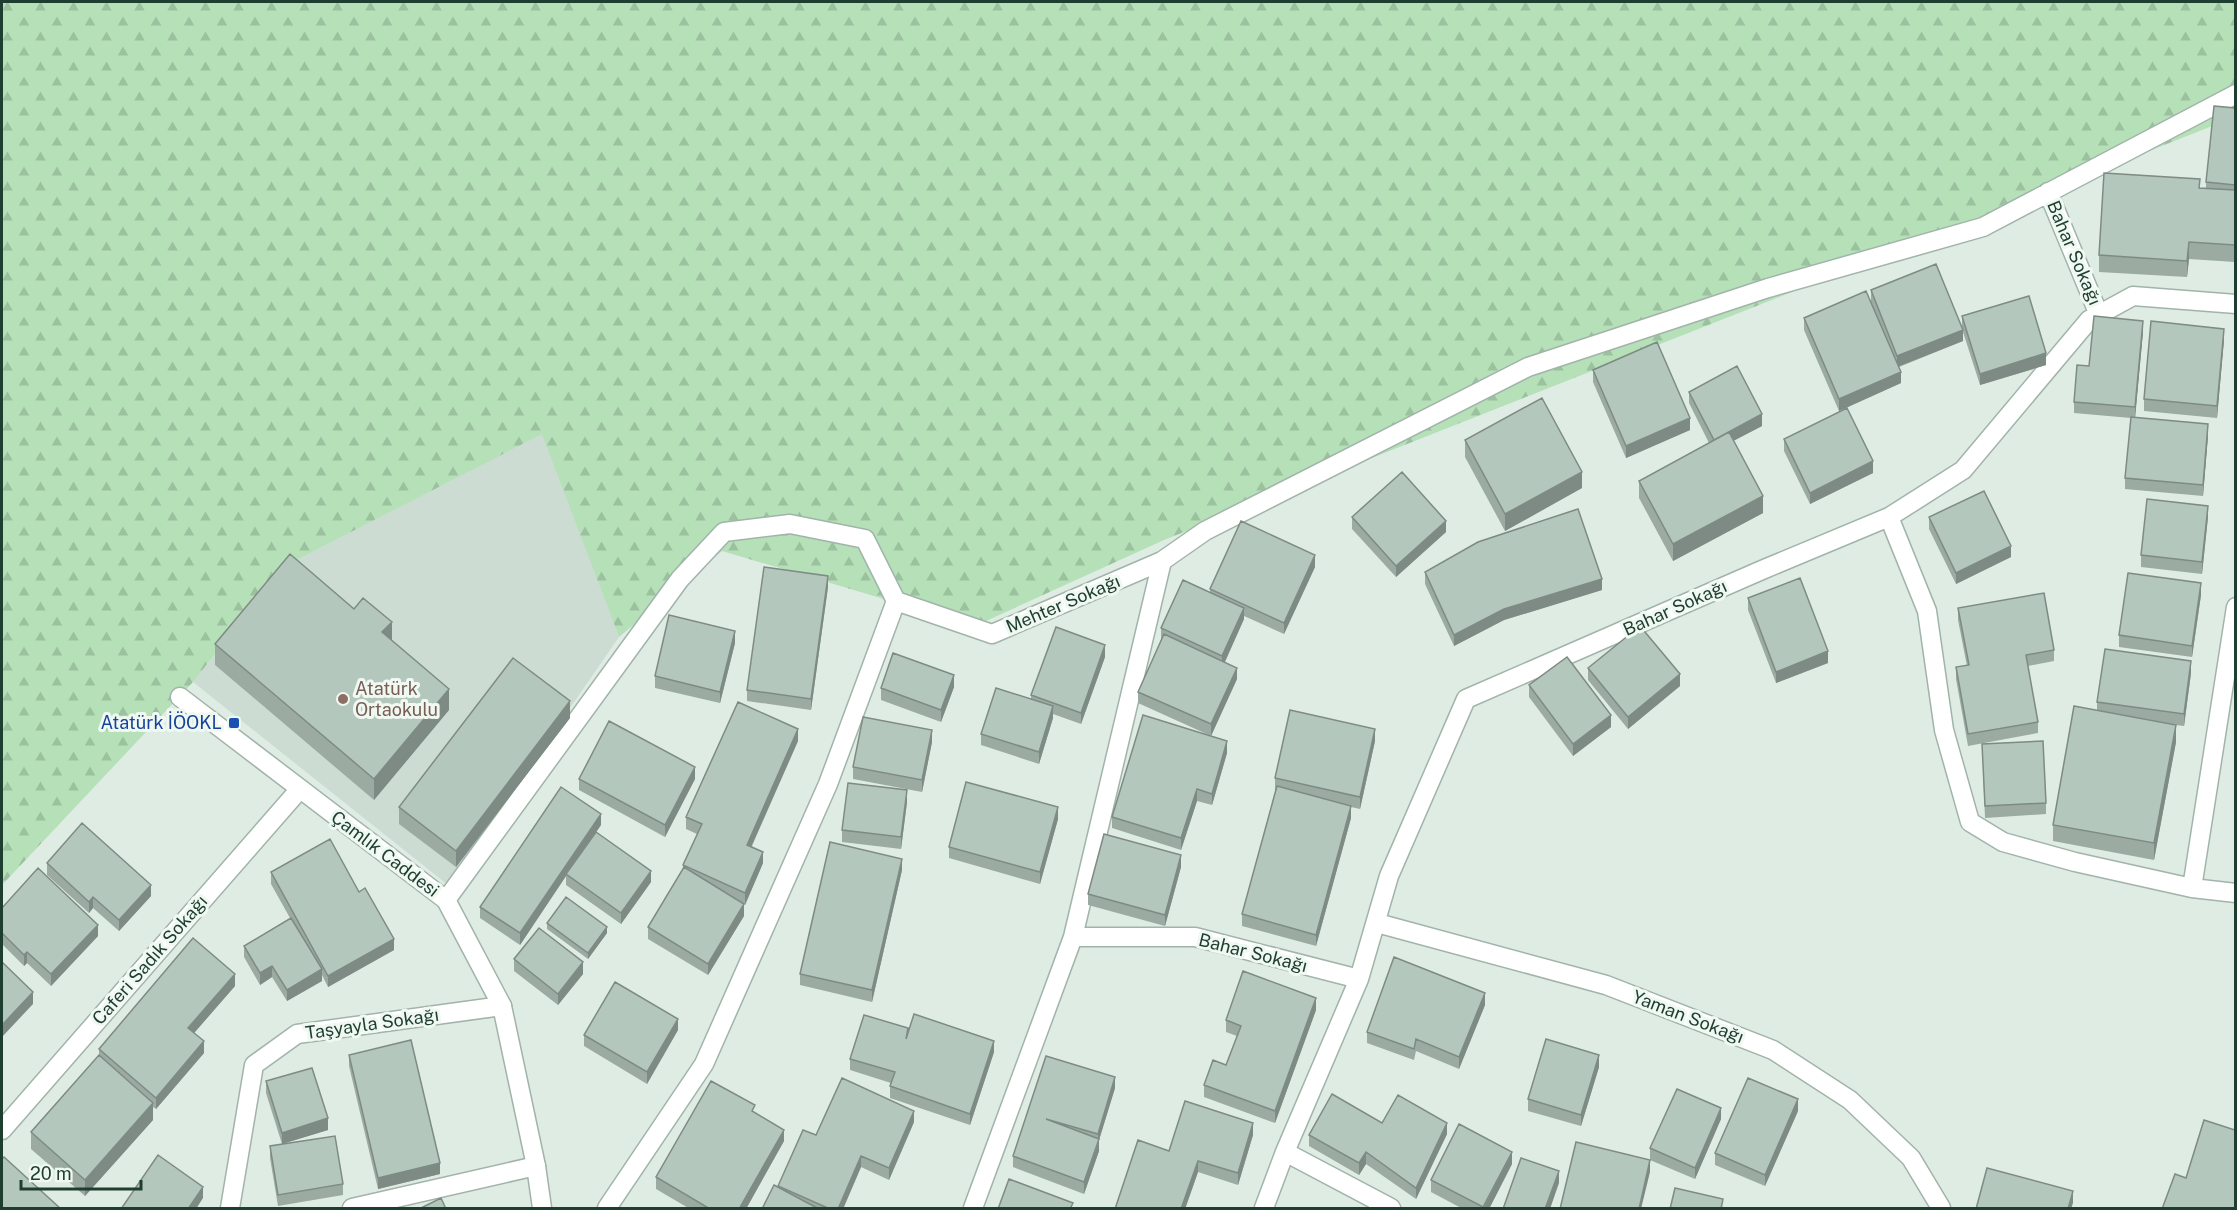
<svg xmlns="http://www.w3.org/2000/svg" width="2237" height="1210" viewBox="0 0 2237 1210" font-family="'Public Sans',sans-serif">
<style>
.built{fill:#cddcd2}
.forest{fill:url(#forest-firs)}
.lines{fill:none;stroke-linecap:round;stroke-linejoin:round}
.minor-casing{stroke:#a1b4aa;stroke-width:21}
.tertiary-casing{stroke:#a1b4aa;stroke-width:21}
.minor{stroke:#fff;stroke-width:18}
.tertiary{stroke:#fff;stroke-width:18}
.wall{fill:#9baba2}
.shaded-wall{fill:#7e8b84}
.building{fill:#b4c7bc;stroke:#7e8b84;stroke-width:1.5}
.education-dot{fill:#8d6e63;stroke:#f0f8f2;stroke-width:2}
.transit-dot{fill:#1a4fb4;stroke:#f0f8f2;stroke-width:2}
.labels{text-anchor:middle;stroke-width:6;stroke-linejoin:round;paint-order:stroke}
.street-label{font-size:18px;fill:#1e3e2f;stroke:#f0f8f2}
.education-label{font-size:18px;fill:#785e54;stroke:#f0f8f2;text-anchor:start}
.transit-label{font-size:18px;fill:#164399;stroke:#f0f8f2;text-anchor:end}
</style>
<defs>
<pattern id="forest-firs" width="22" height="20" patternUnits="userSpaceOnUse" patternTransform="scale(1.5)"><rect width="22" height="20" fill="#b5e0b8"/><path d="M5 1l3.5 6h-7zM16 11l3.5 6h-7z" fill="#9bc19e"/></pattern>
</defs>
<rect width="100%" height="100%" fill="#dfece4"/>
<path class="built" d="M543 433 619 637 448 885 193 682 283 567Z"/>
<path class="forest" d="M2 2H2235V117L1164 540 975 626 722 551 619 637 542 434 283 567 193 682 2 885Z"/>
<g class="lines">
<defs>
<path id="minor" d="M2048 192 2099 315
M1889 517 1927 611 1944 730 1970 822 2003 842 2075 862 2192 888 2236 893
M896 601 992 634 1162 561
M2192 888 2236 607
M446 900 680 579 724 532 790 524 865 539 896 601 828 784 704 1064 607 1208
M1377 923 1606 985 1773 1050 1850 1100 1911 1158 1941 1208
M1073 937H1195L1359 979
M2 1130 299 790
M1285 1152 1391 1208
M230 1208 254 1065 297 1034 502 1006
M352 1208 536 1166
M973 1208 1073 937 1162 561 1205 531 1528 367 1768 288 1983 227 2236 94
M1264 1208 1285 1152 1359 979 1389 876 1466 699 1762 570 1889 517 1963 470 2089 320 2133 296 2236 304"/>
<path id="tertiary" d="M180 697 446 900 502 1006 536 1166 542 1208"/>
</defs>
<use href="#minor" class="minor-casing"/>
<use href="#tertiary" class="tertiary-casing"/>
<use href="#minor" class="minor"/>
<use href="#tertiary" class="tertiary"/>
</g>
<path class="wall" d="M2235 108V262L2189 259 2187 277 2099 272V255L2200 188H2206V182Z
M1871 290 1962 327V316L2046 365 1980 385 1963 332V341L1899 367 1901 383 1839 411 1804 330V318L1876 315 1871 302Z
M2143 332 2135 417 2208 436 2203 496 2125 489V478L2131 418 2074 413V402L2089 366Z
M2224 340 2217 418 2144 411V399Z
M1593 370 1690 430 1626 458 1593 382Z
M1689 392 1762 426 1733 441 1763 513 1673 561 1639 498V481L1709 443 1689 403Z
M1784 439 1873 473 1810 504 1784 451Z
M1465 440 1582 488 1505 531 1465 457Z
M1352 517 1446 532 1396 577 1352 529Z
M1929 517 2011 557 1956 584 1929 529Z
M2208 517 2202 574 2141 567V555Z
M1315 567 1284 634 1244 616V619L1225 662 1237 679 1211 736 1138 703V692L1161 640V628L1210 592V589Z
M1425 572 1602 590 1504 620 1454 646 1425 584Z
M828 587 811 710 747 701V690Z
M2201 595 2192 657 2119 647V635Z
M1748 598 1828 663 1776 683 1748 610Z
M1958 608 2054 650V661L2028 666 2038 722V733L1968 746 1956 679V667L1967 666 1958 620Z
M392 640 449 710 374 800 215 665V644Z
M735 643 720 703 655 688V676Z
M1105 657 1081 724 1053 714V718L1039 764 981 745V734L1031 699V695Z
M1588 668 1680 686 1628 729 1588 680Z
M2191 673 2184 726 2167 724 2176 742 2154 860 2053 841V825L2097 711V702Z
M1529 685 1611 727 1573 756 1529 697Z
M954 687 941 722 881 700V688Z
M570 718 456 867 399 824V807Z
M798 741 752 846 763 863 745 905 744 904V916L708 975 648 939V927L683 869V865L697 834 686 829V817Z
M1375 741 1360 809 1351 807V818L1316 946 1242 926V914L1276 790H1275V778Z
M932 742 922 792 853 779V767Z
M1982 744 2046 803V814L1985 818Z
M1227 753 1212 805 1197 801 1181 850 1112 828V817Z
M579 779H695L665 837 579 790Z
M907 802 901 849 842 842V830Z
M1058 819 1040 884 949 858V847Z
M601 825 596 832 651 882 621 924 566 885V876L520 945 480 918V907Z
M47 863 151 896 119 931 93 908 89 913 47 875Z
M1181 867 1165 926 1088 905V894Z
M902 870 872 1002 800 985V974Z
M271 872 359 892 394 950 328 987 322 975V981L287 1001 272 977 260 985 244 957V946L290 918 271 884Z
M2 908 98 936 51 986 27 963 24 966 2 944Z
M547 923 607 933 588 959 547 929Z
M514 959 583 974 558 1005 514 971Z
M235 986 194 1033 204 1053 156 1109 153 1107V1120L85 1196 31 1149V1132L99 1055V1049Z
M1485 1005 1459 1069 1416 1051 1414 1060 1367 1043V1032Z
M1316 1010 1275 1123 1204 1097V1085L1226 1065 1237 1036 1226 1032V1020Z
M678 1030 647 1084 584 1046V1035Z
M908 1033 994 1052 970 1125 890 1098V1086L891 1083 850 1070V1059Z
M349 1055 440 1174 378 1189 349 1066Z
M1046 1056 1115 1088 1099 1140V1151L1084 1194 1013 1167V1156Z
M1599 1067 1581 1126 1528 1111V1099Z
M266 1081 328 1130 282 1144 266 1093Z
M1798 1111 1765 1186 1715 1165V1153Z
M755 1113 784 1141 746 1209H690L656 1189V1177Z
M1721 1119 1695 1179 1650 1160V1148Z
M914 1122 889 1180 861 1167 843 1209H762L778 1187V1186L816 1135Z
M1382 1123 1447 1134 1416 1199 1366 1164 1359 1175 1309 1146V1135Z
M1253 1135 1238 1185 1198 1172 1185 1209H1115L1169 1151Z
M270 1146 343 1184V1195L278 1206 270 1158Z
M1512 1164 1489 1209H1463L1431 1192V1180Z"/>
<path class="shaded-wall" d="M2189 242V259L2187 277V261Z
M2143 321V332L2135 419V407Z
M2224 329V340L2217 418V406Z
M1963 330V341L1897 367V356Z
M2046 353V365L1980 385V374Z
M1901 372V383L1839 411V399Z
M1762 414V426L1714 451V440Z
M1690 418V430L1626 458V446Z
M2208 424V436L2203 496V485Z
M1873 461V473L1810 504V493Z
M1582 472V488L1505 531V514Z
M1763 496V513L1673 561V544Z
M2208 506V517L2202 574V562Z
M1446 521V532L1396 577V566Z
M2011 546V557L1956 584V573Z
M1315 555V567L1284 634V623Z
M828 576V587L811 710V699Z
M1602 579V590L1504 620 1454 646V635L1504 609Z
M2201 583V595L2192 657V646Z
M1244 608V619L1222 668V656Z
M392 622V643L382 632Z
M735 631V643L720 703V692Z
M1105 645V657L1081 724V713Z
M1828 651V663L1776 683V672Z
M2191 661V673L2184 726V714Z
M1237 668V679L1211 736V724Z
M1680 674V686L1628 729V717Z
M954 675V687L941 722V710Z
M449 689V710L374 800V779Z
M570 701V718L456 867V851Z
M1053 706V718L1039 764V752Z
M1611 715V727L1573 756V744Z
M2176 725V742L2154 860V843Z
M798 729V741L747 856V845Z
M1375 729V741L1360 809V797Z
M932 730V742L922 792V780Z
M1227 741V753L1212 805V794Z
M695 767V779L665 837V825Z
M1197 789V801L1181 850V838Z
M907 790V802L901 849V837Z
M1351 806V818L1316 946V935Z
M1058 807V819L1040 884V872Z
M601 814V825L567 875 566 874V876L520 945V933Z
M763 852V863L745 905V893Z
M1181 855V867L1165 926V915Z
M902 859V870L872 1002V990Z
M651 871V882L621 924V913Z
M151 885V896L119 931V920Z
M93 897V908L89 913V902Z
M744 904V916L708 975V964Z
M98 925V936L51 986V974Z
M607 927V933L588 959V953Z
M394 939V950L328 987V976Z
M27 952V963L24 966V955Z
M583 962V974L558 1005V994Z
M272 966V977L260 985V973Z
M322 969V981L287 1001V990Z
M235 974V986L188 1040V1028Z
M33 992V1004L2 1037V1025Z
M1485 993V1005L1459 1069V1057Z
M1316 998V1010L1275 1123V1111Z
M678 1019V1030L647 1084V1072Z
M204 1041V1053L156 1109V1098Z
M994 1041V1052L970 1125V1114Z
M1599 1055V1067L1581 1126V1115Z
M1115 1077V1088L1099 1140V1151L1084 1194V1182L1098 1144V1134Z
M1798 1099V1111L1765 1186V1175Z
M153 1103V1120L85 1196V1180Z
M1721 1108V1119L1695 1179V1168Z
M914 1111V1122L889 1180V1168Z
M328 1118V1130L282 1144V1133Z
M1253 1123V1135L1238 1185V1173Z
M1447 1123V1134L1416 1199V1188Z
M784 1130V1141L746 1209H739Z
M1366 1152V1164L1359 1175V1163Z
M1512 1152V1164L1489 1209H1483Z
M861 1156V1167L843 1209H838Z
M1650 1160V1172L1641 1209H1639Z
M1198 1161V1172L1185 1209H1181Z
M440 1163V1174L378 1189V1178Z
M1559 1171V1183L1550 1209H1545Z
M203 1187V1198L196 1209H188Z
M2073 1191V1203L2071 1209H2068Z"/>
<path class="building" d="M2214 106 2235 108V185L2206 182Z
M2104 173 2200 179 2199 188 2235 190V245L2189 242 2187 261 2099 255Z
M1936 264 1963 330 1897 356 1871 290Z
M1866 291 1901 372 1839 399 1804 318Z
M2029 296 2046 353 1980 374 1962 316Z
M2094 316 2143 321 2135 407 2074 402 2077 365 2089 366Z
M2151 321 2224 329 2217 406 2144 399Z
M1657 342 1690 418 1626 446 1593 370Z
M1737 366 1762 414 1714 440 1689 392Z
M1542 398 1582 472 1505 514 1465 440Z
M1847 408 1873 461 1810 493 1784 439Z
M2131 417 2208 424 2203 485 2125 478Z
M1729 432 1763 496 1673 544 1639 481Z
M1402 472 1446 521 1396 566 1352 517Z
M1984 491 2011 546 1956 573 1929 517Z
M2147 499 2208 506 2202 562 2141 555Z
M1578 509 1602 579 1504 609 1454 635 1425 572 1478 542Z
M1241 521 1315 555 1284 623 1210 589Z
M290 554 354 609 363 598 392 622 382 632 449 689 374 779 215 644Z
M764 567 828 576 811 699 747 690Z
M2128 573 2201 583 2192 646 2119 635Z
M1800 578 1828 651 1776 672 1748 598Z
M1183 580 1244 608 1222 656 1161 628Z
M2044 593 2054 650 2026 655 2038 722 1968 734 1956 667 1969 665 1958 608Z
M669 615 735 631 720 692 655 676Z
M1640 626 1680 674 1628 717 1588 668Z
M1056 627 1105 645 1081 713 1031 695Z
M1164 634 1237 668 1211 724 1138 692Z
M2105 649 2191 661 2184 714 2097 702Z
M893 653 954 675 941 710 881 688Z
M1567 657 1611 715 1573 744 1529 685Z
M513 658 570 701 456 851 399 807Z
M996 688 1053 706 1039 752 981 734Z
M738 702 798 729 747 845 763 852 745 893 683 865 702 824 686 817Z
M2074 706 2176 725 2154 843 2053 825Z
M1290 710 1375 729 1360 797 1275 778Z
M1143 715 1227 741 1212 794 1197 789 1181 838 1112 817Z
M863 717 932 730 922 780 853 767Z
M609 721 695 767 665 825 579 779Z
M2043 741 2046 803 1985 806 1982 744Z
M966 782 1058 807 1040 872 949 847Z
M848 783 907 790 901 837 842 830Z
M1277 786 1351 806 1316 935 1242 914Z
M561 787 601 814 520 933 480 907Z
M82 823 151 885 119 920 93 897 89 902 47 863Z
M596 832 651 871 621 913 566 874Z
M1104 834 1181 855 1165 915 1088 894Z
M330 839 359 892 365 888 394 939 328 976 271 872Z
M830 842 902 859 872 990 800 974Z
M684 867 744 904 708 964 648 927Z
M38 868 98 925 51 974 27 952 24 955 2 933V908Z
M566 897 607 927 588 953 547 923Z
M291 918 322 969 287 990 272 966 260 973 244 946Z
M539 928 583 962 558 994 514 959Z
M193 938 235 974 188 1028 204 1041 156 1098 99 1049Z
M1394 957 1485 993 1459 1057 1416 1039 1414 1049 1367 1032Z
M2 962 33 992 2 1025Z
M1243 971 1316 998 1275 1111 1204 1085 1213 1060 1226 1065 1241 1026 1226 1020Z
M615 982 678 1019 647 1072 584 1035Z
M914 1014 994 1041 970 1114 890 1086 895 1072 850 1059 864 1015 908 1028 906 1039Z
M1546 1039 1599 1055 1581 1115 1528 1099Z
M411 1040 440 1163 378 1178 349 1055Z
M99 1055 153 1103 85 1180 31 1132Z
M1046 1056 1115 1077 1098 1134 1046 1119 1099 1139 1084 1182 1013 1156Z
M312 1068 328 1118 282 1133 266 1081Z
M842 1078 914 1111 889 1168 861 1156 838 1209H830L778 1186 803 1130 816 1135Z
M1748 1078 1798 1099 1765 1175 1715 1153Z
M711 1081 755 1105 752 1111 784 1130 739 1209H710L656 1177Z
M1677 1089 1721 1108 1695 1168 1650 1148Z
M1332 1094 1382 1123 1398 1095 1447 1123 1416 1188 1366 1152 1359 1163 1309 1135Z
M1185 1101 1253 1123 1238 1173 1198 1161 1181 1209H1115L1138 1140 1169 1151Z
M2204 1120 2235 1130V1209H2162L2175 1174 2186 1178Z
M1459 1124 1512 1152 1483 1207 1431 1180Z
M335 1136 343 1184 278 1195 270 1146Z
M1576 1142 1650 1160 1639 1209H1560Z
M158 1155 203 1187 188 1209H121Z
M4 1157 61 1209H2V1159Z
M1521 1158 1559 1171 1545 1209H1503Z
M1987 1168 2073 1191 2068 1209H1976Z
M1009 1179 1073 1203 1070 1209H998Z
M774 1185 819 1209H762Z
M1675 1188 1723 1199 1721 1209H1670Z
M441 1198 446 1209H419Z"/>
<circle class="education-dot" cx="343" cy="699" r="6"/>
<rect class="transit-dot" x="228" y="717" width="12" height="12" rx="3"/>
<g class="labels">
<g class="street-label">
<text transform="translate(2074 253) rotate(67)" y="6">Bahar Sokağı</text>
<text transform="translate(1063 604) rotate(-23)" y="6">Mehter Sokağı</text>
<text transform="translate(1675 608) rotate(-24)" y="6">Bahar Sokağı</text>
<text transform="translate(385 854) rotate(37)" y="6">Çamlık Caddesi</text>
<text transform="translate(1253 953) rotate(14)" y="6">Bahar Sokağı</text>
<text transform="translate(150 960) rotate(-49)" y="6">Caferi Sadık Sokağı</text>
<text transform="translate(1688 1017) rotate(21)" y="6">Yaman Sokağı</text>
<text transform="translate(372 1024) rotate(-8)" y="6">Taşyayla Sokağı</text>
</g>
<g class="education-label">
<text x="355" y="695">Atatürk<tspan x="355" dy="21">Ortaokulu</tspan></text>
</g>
<g class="transit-label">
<text x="222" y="729">Atatürk İÖOKL</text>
</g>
</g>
<rect width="2237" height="1210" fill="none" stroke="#1e3e2f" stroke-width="6"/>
<path d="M21 1180v9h120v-9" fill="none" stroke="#1e3e2f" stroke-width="3"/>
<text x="30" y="1180" font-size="18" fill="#1e3e2f" stroke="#f0f8f2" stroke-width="4.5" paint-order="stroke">20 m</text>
</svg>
